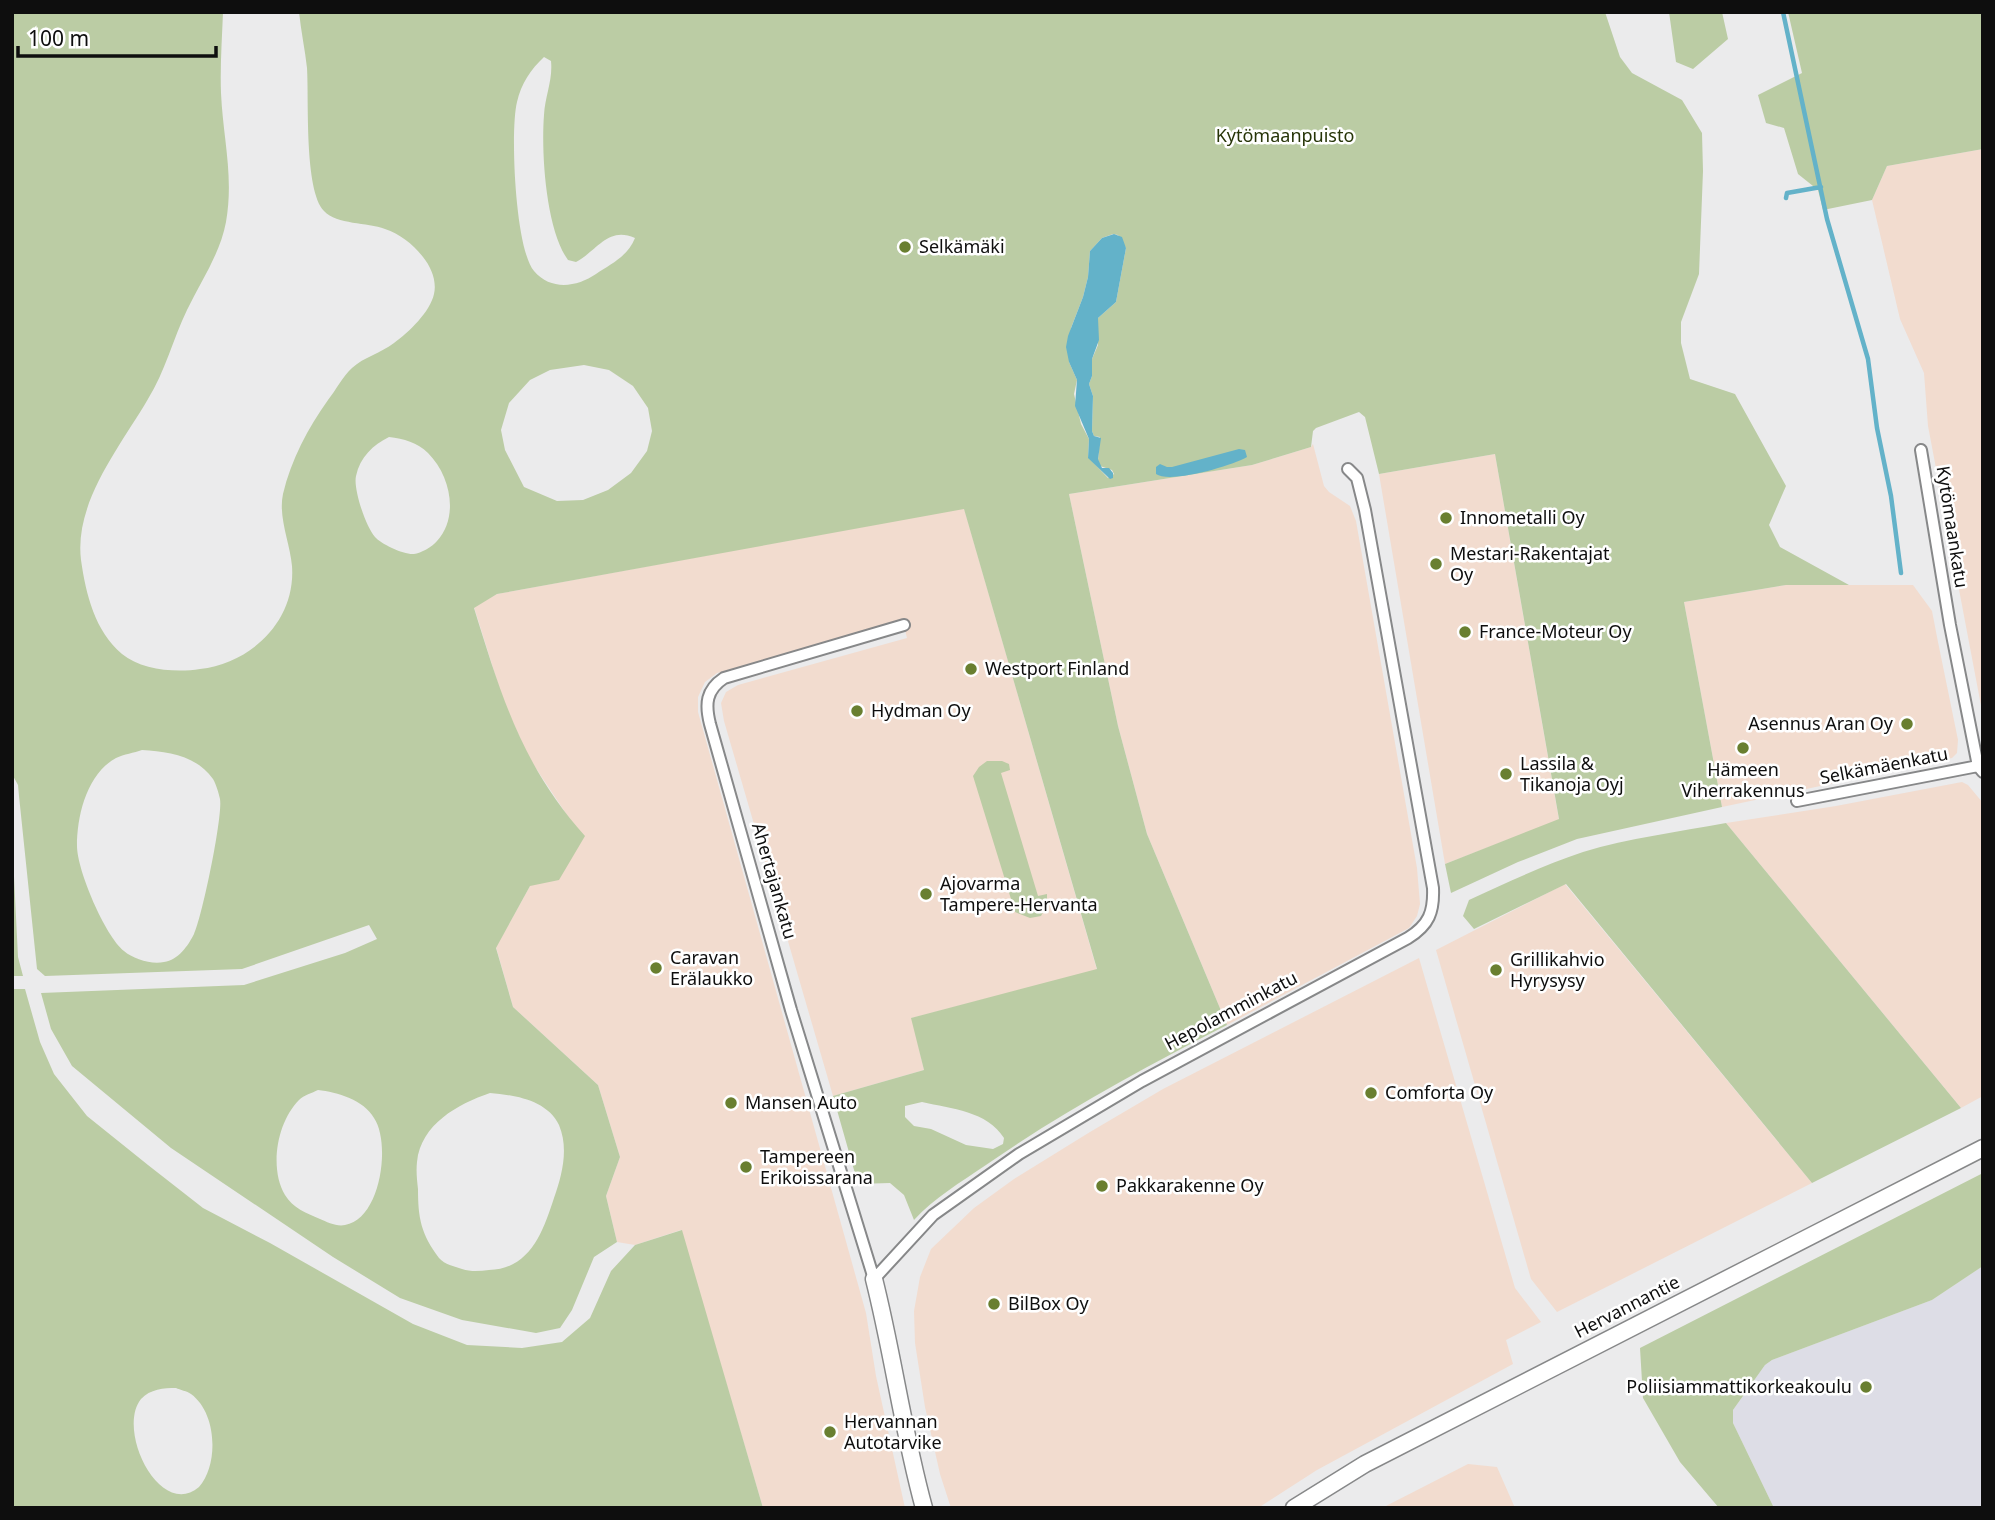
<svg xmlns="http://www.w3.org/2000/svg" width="1995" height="1520" viewBox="0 0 1995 1520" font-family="'Noto Sans',sans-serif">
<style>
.built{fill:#dddde6}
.industrial{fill:#f2dccf}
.green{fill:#bbcca4;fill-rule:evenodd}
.water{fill:#63b2c9}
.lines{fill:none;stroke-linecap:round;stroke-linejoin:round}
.stream{stroke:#63b2c9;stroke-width:4.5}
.street-casing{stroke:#878889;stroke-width:14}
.secondary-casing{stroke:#878889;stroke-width:19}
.street{stroke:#fff;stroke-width:10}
.secondary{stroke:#fff;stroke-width:16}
.poi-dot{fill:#697f30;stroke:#fff;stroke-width:2.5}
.labels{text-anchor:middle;stroke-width:5;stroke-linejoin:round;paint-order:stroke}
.park-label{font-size:18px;fill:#273508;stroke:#fff}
.poi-label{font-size:18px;fill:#0e0e0e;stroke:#fff;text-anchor:start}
.street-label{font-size:18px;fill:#0e0e0e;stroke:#fff}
</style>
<rect width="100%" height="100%" fill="#ebebec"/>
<path class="built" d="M1983 1266V1508H1774L1733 1423V1410L1765 1365 1772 1360 1932 1300Z"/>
<path class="industrial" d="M1983 149V716L1928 426 1924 373 1900 319 1872 200 1887 166Z
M1313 444 1324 486 1329 492 1350 506 1356 521 1417 868 1420 904 1417 916 1409 928 1227 1025 1147 834 1118 726 1069 494 1252 465 1311 447Z
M1495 454 1559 820 1445 864 1379 474Z
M964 508 1097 970 912 1018 924 1070 833 1096 724 721 721 703 726 692 738 685 907 638 903 622 717 673 705 682 698 697V712L866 1313 876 1376 905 1508H763L681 1230 635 1245 617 1242 606 1196 620 1157 598 1085 513 1007 496 947 530 886 573 824 529 758 503 700 474 607 497 594Z
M1786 585H1913L1932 611 1938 642 1958 740 1957 753 1952 758 1722 807 1684 602Z
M1962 782 1968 785 1983 803V1096L1961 1108 1726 823 1836 806Z
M1565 884 1812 1183 1557 1312 1531 1279 1436 950Z
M1419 958 1515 1288 1541 1322 1506 1340 1513 1364 1317 1470 1258 1508H951L940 1474 925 1407 915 1343 914 1311 920 1277 931 1249 974 1208 1014 1179 1090 1132 1163 1089Z
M1468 1464 1497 1467 1515 1508H1382Z"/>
<path class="green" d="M12 12H223C222 39 220 66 221 93 223 138 234 176 226 222 220 254 201 281 187 310 173 339 165 372 148 399 120 447 74 502 81 560 86 595 95 631 122 654 141 670 176 673 200 669 251 663 296 621 292 566 290 543 278 517 283 494 291 460 308 428 328 400 336 390 343 376 352 368 364 357 381 353 394 343 409 332 430 312 434 294 437 281 431 267 423 257 413 244 400 234 385 229 367 222 337 225 324 211 304 190 309 100 307 68 305 50 301 31 299 12H1605L1620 57 1632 73 1682 100 1702 133 1703 171 1699 274 1681 322V343L1690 379 1735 394 1786 486 1769 525 1780 547 1849 585H1786L1684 602 1722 807 1577 839 1518 862 1451 893 1445 864 1559 819 1495 454 1379 474 1365 417 1359 412 1316 428 1313 431 1311 447 1252 465 1069 494 1118 726 1147 834 1227 1025C1145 1067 1062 1112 986 1165 961 1182 934 1198 914 1220L904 1195 890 1183 858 1184 833 1096 924 1070 911 1018 1097 969 964 509 497 594 474 608C501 695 522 766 585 836L559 880 530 886 496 948 513 1007 598 1085 620 1157 606 1196 617 1242 594 1257 572 1310 560 1328 536 1333 462 1320 400 1298 333 1257 171 1148 72 1066 51 1029 41 993 244 985 345 953 377 939 369 925 242 969 45 976 37 969 19 796 18 785 12 774ZM544 57 551 61C553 80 545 96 544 115 541 153 546 230 568 260L576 262C598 250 608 226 635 238 628 256 611 264 596 274 577 287 551 291 534 271 515 249 510 130 517 102 521 84 531 69 544 57ZM1113 234 1118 235 1126 248 1116 302 1098 318V345L1092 359V376L1089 384 1093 396 1092 431 1094 436 1100 437 1098 460 1100 466 1112 470 1114 474 1108 478 1088 457 1089 439 1081 424 1074 394 1077 380 1069 362 1071 328 1083 297 1088 277 1090 251 1102 238ZM584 365 609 370 633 386 648 408 652 431 647 451 631 473 608 490 583 500 557 501 524 487 505 450 501 430 509 403 530 380 550 370ZM389 437C404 439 417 442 428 453 451 476 459 517 437 541 432 547 421 553 414 554 404 555 381 544 375 537 366 527 353 489 356 476 360 457 373 445 389 437ZM142 750C168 752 196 755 213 779 216 784 219 794 220 799 223 816 202 918 194 934 188 946 178 960 164 962 152 965 133 959 124 951 105 936 77 870 77 846 77 815 87 774 116 758 124 754 134 753 142 750ZM318 1090C337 1092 364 1100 374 1118 391 1143 381 1219 345 1225 337 1227 327 1222 320 1219 306 1213 293 1208 285 1195 269 1168 277 1122 299 1100 304 1095 312 1093 318 1090ZM490 1093C514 1095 547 1100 559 1125 569 1149 562 1175 554 1198 543 1232 530 1269 489 1270 480 1271 471 1272 462 1269 454 1266 445 1265 439 1258 421 1234 418 1218 418 1189 417 1180 416 1171 417 1162 421 1124 458 1104 490 1093ZM922 1102C952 1109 987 1111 1004 1138L1003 1144 993 1149 966 1145 931 1129 914 1126 905 1117V1106Z
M1669 12H1722L1728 39 1693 69 1676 62Z
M1788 12H1983V149L1887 166 1872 200 1823 210 1818 190 1798 174 1784 128 1766 123 1758 95 1802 73Z
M987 761H1002L1009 764 1010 770 1001 773 1038 896 1047 894V905L1041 916 1030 918 1015 912 973 776 979 767Z
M1726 823 1961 1108 1812 1183 1566 884 1474 929 1463 916 1469 900C1506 883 1544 865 1583 852 1629 838 1678 832 1726 823Z
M12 836 18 957 23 976H12Z
M12 989H25L40 1042 54 1074 87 1116 148 1165 203 1208 270 1243 413 1324 467 1345 522 1348 562 1342 590 1318 611 1271 635 1245 682 1230 763 1508H12ZM176 1388C180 1390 187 1391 191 1394 217 1413 219 1464 199 1487 160 1520 116 1430 141 1399 150 1389 164 1388 176 1388Z
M1983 1173V1266L1932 1300 1772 1360 1765 1365 1733 1410V1423L1774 1508H1719L1680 1462 1643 1398 1640 1348Z"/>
<path class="water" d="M1114 234 1122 237 1126 248 1116 302 1098 318 1099 340 1092 359V376L1089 384 1093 396 1092 431 1094 436 1101 438 1098 459 1102 468H1109L1113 473V478L1110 479 1088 458 1089 439 1075 406 1077 380 1069 362 1066 347 1068 336 1083 297 1088 277 1090 251 1102 238Z
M1239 449 1245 450 1247 457C1231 466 1170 484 1156 474V467L1160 464 1167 467H1172Z"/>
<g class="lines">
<path class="stream" d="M1783 12 1827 219 1868 359 1877 428 1891 496 1901 573
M1786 198 1787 193 1821 187"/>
<defs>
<path id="street" d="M1921 450 1950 625 1978 766 1983 772
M1797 801 1978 766
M874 1279 933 1215 1019 1154 1142 1081 1408 938C1429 925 1434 912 1433 888L1365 510 1357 478 1348 469
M874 1279 791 1010 710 724C705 704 706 690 724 678L904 625"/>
<path id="secondary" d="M874 1279C893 1354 903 1432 924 1508
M1294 1508 1365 1464 1983 1148"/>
</defs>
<use href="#street" class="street-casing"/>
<use href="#secondary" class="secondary-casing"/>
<use href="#street" class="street"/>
<use href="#secondary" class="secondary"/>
</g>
<g class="poi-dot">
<circle cx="905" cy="247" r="7"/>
<circle cx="1446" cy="518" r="7"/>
<circle cx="1436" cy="564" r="7"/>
<circle cx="1465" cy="632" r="7"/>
<circle cx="971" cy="669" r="7"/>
<circle cx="857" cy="711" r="7"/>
<circle cx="1907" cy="724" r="7"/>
<circle cx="1743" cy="748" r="7"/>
<circle cx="1506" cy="774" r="7"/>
<circle cx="926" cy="894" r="7"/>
<circle cx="656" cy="968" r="7"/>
<circle cx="1496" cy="970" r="7"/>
<circle cx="1371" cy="1093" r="7"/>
<circle cx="731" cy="1103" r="7"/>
<circle cx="746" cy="1167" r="7"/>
<circle cx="1102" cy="1186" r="7"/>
<circle cx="994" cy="1304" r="7"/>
<circle cx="1866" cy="1387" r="7"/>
<circle cx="830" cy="1432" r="7"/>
</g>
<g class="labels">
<g class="park-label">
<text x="1285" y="142">Kytömaanpuisto</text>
</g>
<g class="poi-label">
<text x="919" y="253">Selkämäki</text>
<text x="1460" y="524">Innometalli Oy</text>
<text x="1450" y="560">Mestari-Rakentajat<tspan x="1450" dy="21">Oy</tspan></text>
<text x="1479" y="638">France-Moteur Oy</text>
<text x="985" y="675">Westport Finland</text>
<text x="871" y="717">Hydman Oy</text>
<text x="1893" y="730" text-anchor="end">Asennus Aran Oy</text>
<text x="1520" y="770">Lassila &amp;<tspan x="1520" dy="21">Tikanoja Oyj</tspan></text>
<text x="1743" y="776" text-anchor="middle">Hämeen<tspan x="1743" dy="21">Viherrakennus</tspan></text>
<text x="940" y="890">Ajovarma<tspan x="940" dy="21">Tampere-Hervanta</tspan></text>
<text x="670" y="964">Caravan<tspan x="670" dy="21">Erälaukko</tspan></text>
<text x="1510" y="966">Grillikahvio<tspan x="1510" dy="21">Hyrysysy</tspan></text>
<text x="1385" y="1099">Comforta Oy</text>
<text x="745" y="1109">Mansen Auto</text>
<text x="760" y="1163">Tampereen<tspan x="760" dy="21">Erikoissarana</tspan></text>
<text x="1116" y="1192">Pakkarakenne Oy</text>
<text x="1008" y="1310">BilBox Oy</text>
<text x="1852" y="1393" text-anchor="end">Poliisiammattikorkeakoulu</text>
<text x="844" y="1428">Hervannan<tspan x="844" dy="21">Autotarvike</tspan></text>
</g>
<g class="street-label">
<text transform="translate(1952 527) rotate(81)" y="6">Kytömaankatu</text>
<text transform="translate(1884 766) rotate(-11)" y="6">Selkämäenkatu</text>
<text transform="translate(774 881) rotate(74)" y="6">Ahertajankatu</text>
<text transform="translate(1231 1011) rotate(-28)" y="6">Hepolamminkatu</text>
<text transform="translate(1627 1307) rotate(-27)" y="6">Hervannantie</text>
</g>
</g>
<rect width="1995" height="1520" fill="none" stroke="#0e0e0e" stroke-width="28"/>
<path d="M18 46v10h198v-10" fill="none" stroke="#0e0e0e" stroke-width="3.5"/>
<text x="28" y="46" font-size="21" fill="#0e0e0e" stroke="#ffffff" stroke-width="5" paint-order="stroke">100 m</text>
</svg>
